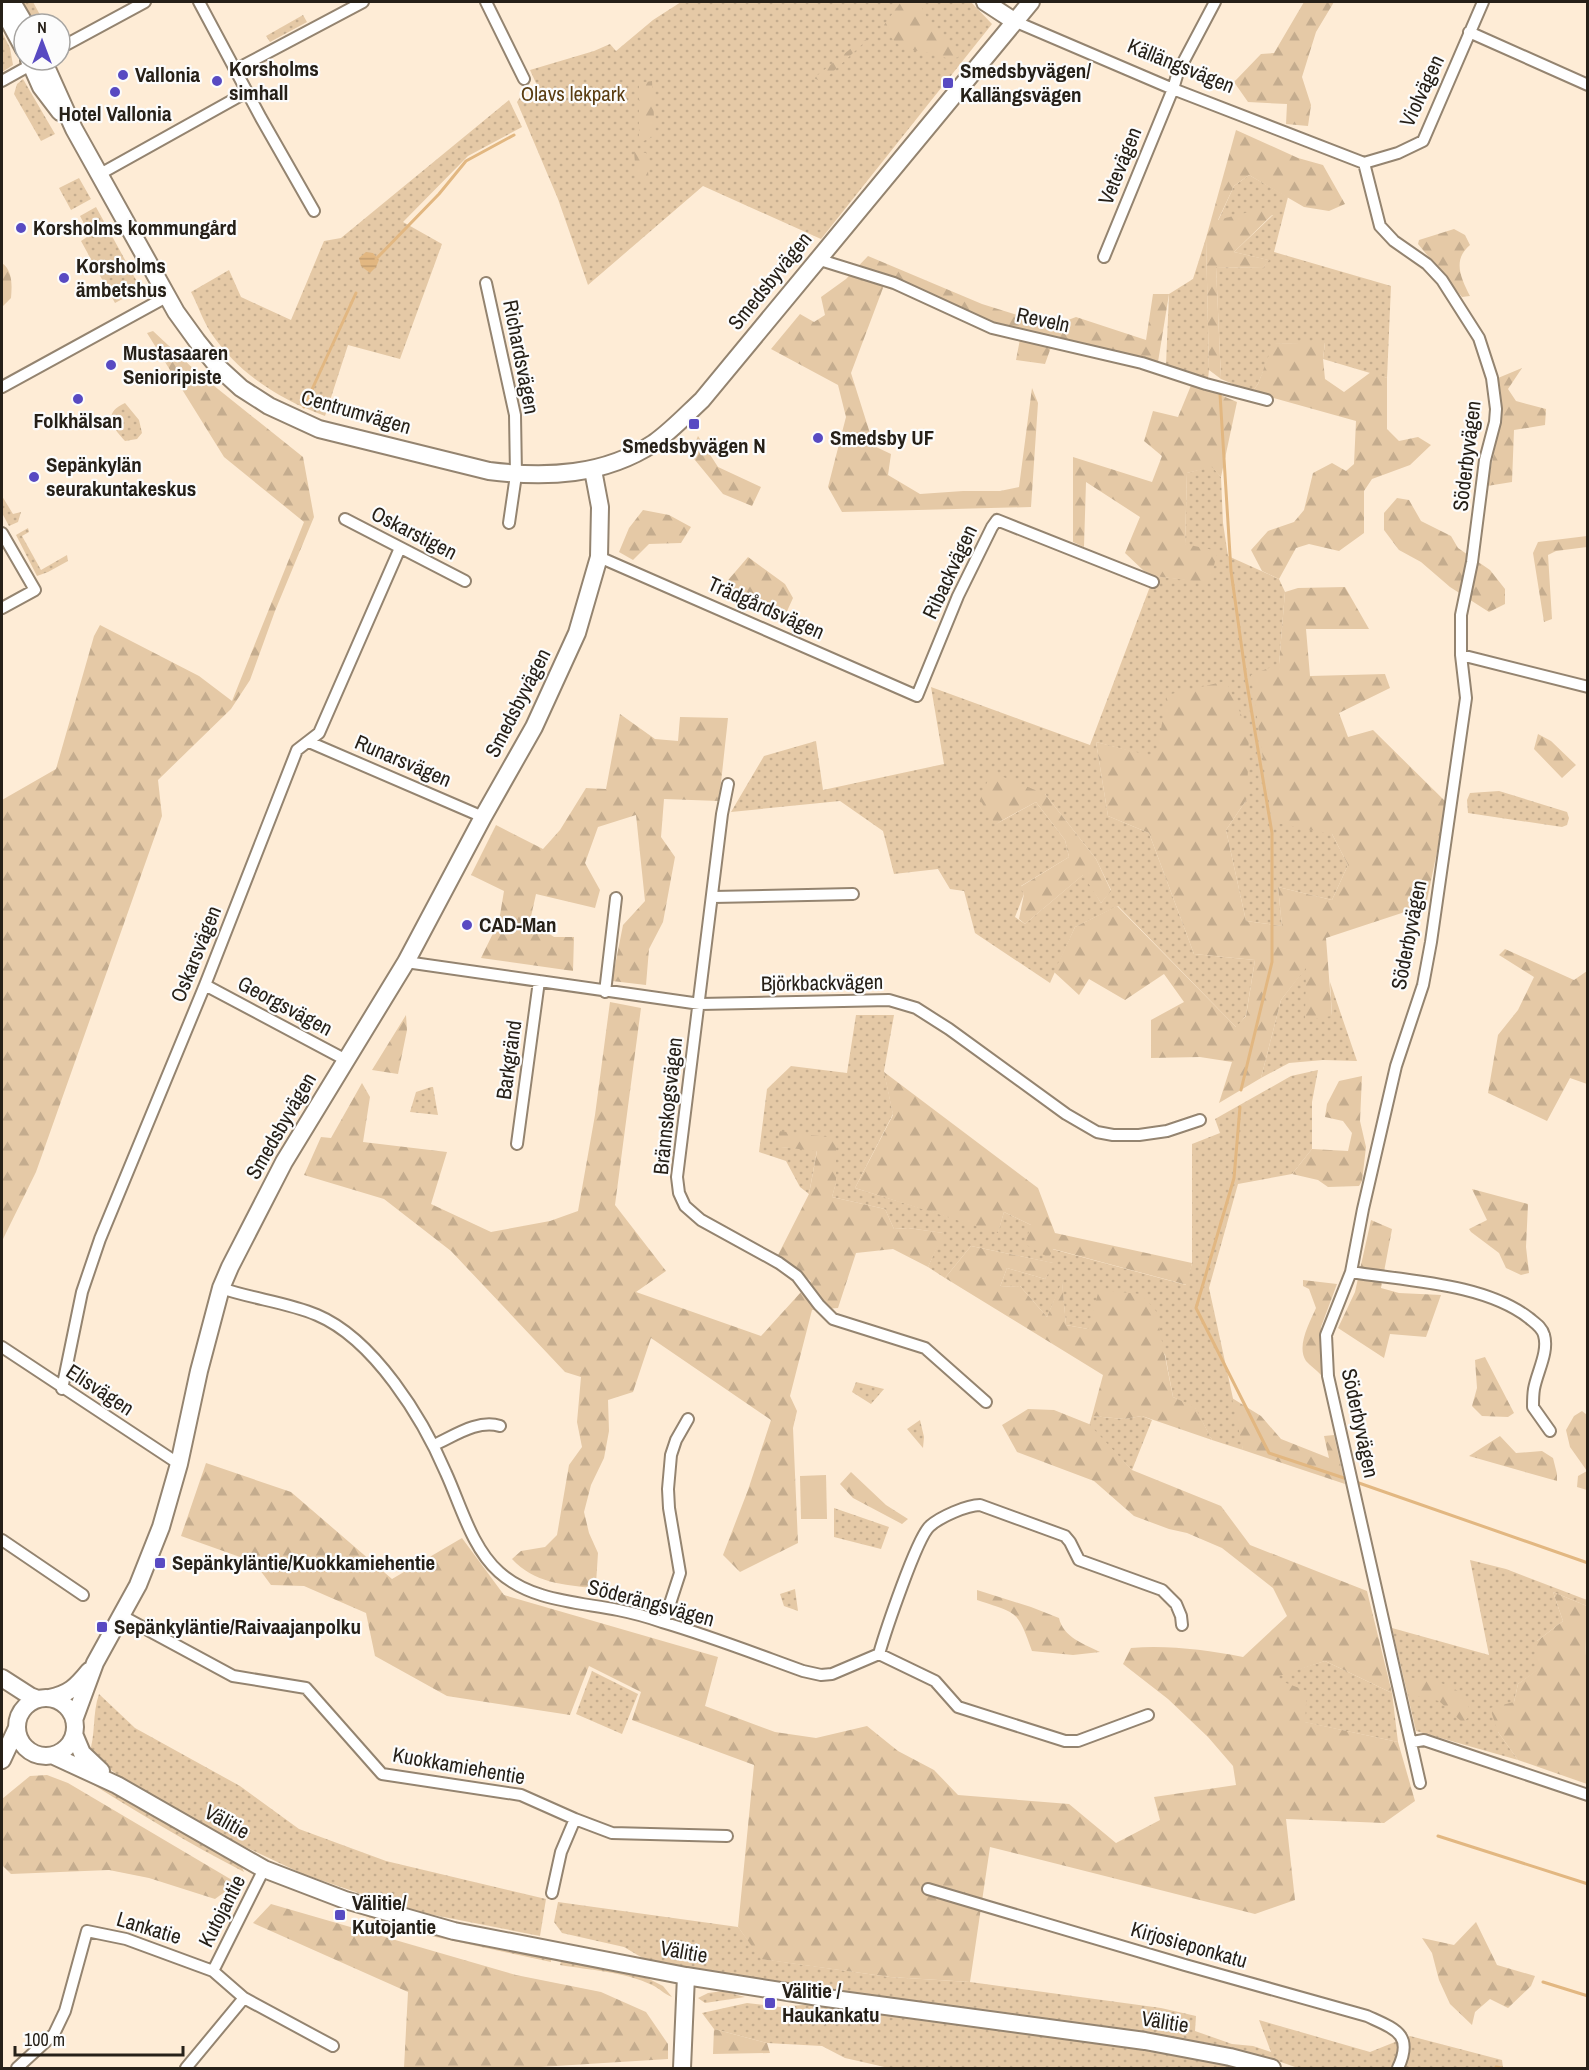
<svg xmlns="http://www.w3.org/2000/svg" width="1589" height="2070" viewBox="0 0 1589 2070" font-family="'Archivo Narrow',sans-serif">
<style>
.grass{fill:url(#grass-dots);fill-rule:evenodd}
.forest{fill:url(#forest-firs)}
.garden{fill:#e5c9a6}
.water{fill:url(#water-rules)}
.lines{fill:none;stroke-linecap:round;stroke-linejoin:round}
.stream{stroke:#e2b781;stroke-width:3}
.street-casing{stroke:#948470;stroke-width:14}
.secondary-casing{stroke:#948470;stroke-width:20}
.street{stroke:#fff;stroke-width:10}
.secondary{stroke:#fff;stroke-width:16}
.poi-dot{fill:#584ac2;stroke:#fcfcfc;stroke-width:2}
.labels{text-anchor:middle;stroke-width:4.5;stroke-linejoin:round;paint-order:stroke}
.street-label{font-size:21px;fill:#262018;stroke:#fcfcfc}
.poi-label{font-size:21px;font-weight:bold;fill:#262018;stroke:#fcfcfc;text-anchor:start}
.park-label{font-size:21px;fill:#5a3d12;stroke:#fcfcfc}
</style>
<defs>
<pattern id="grass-dots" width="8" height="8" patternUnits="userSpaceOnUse" patternTransform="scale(1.5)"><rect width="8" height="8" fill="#e5c9a6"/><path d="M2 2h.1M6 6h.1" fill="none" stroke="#c4ac8e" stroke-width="1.8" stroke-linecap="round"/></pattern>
<pattern id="forest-firs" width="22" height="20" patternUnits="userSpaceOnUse" patternTransform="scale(1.5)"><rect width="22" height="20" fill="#e5c9a6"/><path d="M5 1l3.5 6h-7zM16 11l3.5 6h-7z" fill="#c4ac8e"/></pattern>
<pattern id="water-rules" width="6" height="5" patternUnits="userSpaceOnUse" patternTransform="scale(1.5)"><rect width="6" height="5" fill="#e2b781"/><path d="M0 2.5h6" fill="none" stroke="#c29d6f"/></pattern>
</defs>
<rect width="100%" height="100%" fill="#feecd6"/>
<path class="grass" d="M17 2H33L45 24H30Z
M681 2H971L992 24 821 239 703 186 588 285 558 199 517 102 521 96 530 101 540 92 530 70 594 51 610 44 616 51 653 20Z
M303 15 307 22 270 42 266 36Z
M2 32 10 48 13 65 2 72Z
M23 79 55 134 41 141 14 94 17 84Z
M509 100 522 127 468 156 403 222 442 244 400 359 348 345 325 416C279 399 239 374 211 333 203 321 198 305 191 292L229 270 241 297 291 320 324 241 341 238Z
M1249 175 1288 197 1274 252 1391 286 1387 378 1323 359 1325 343 1274 344 1258 384 1252 392 1221 379 1216 267 1263 268 1268 260 1234 252 1273 215 1218 221 1234 186Z
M79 178 91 199 71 210 59 188Z
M96 207 141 289 115 303 81 241 90 235 80 216Z
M1206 238 1209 370 1208 379 1166 365 1169 294 1193 279Z
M125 403 139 420 142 433 137 439 125 441C112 427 102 413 125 403Z
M1212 466 1221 477 1223 523 1228 556 1279 579 1285 592 1279 664 1332 834 1348 865 1332 900 1278 887 1282 926 1246 921 1226 830 1247 799 1156 758 1096 742 1108 816 1149 833 1194 954 1255 960 1246 1015 1237 1028 1118 906 1075 927 1050 983 975 933 964 891 950 889 938 869 894 874 883 831 840 801 731 812 764 756 816 741 823 790 944 764 931 687 1090 745 1154 576 1209 582 1185 544 1187 473ZM1045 794 1096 859 1111 890 1101 903 1084 874 1025 924 1015 917 1024 894 1021 886 1069 857 1065 840 1036 802 996 824Z
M2 496 13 514 21 512 18 522 9 526 2 513Z
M28 528 29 532 22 536 41 570 67 555 68 561 48 572 37 576 16 535Z
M1499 791 1567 812 1569 818 1567 825 1562 827 1468 813 1467 800 1470 793Z
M1306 967 1332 1016 1330 982 1357 1061 1323 1060 1289 1063 1261 1078 1281 1000Z
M856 1015H894L884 1071 893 1114 855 1188 998 1232 1004 1212 1031 1225 1049 1257 1052 1249 1186 1285 1192 1263V1144L1220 1133 1215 1119 1291 1076 1318 1070 1312 1102V1149L1292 1174 1238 1184 1209 1288 1242 1440 1243 1450 1212 1440 1195 1408 1173 1397 1165 1354 1088 1329 1066 1325 1062 1283 1047 1317 1020 1286 1000 1287 1007 1268 1045 1279 1053 1263 971 1246 945 1278 928 1267 943 1233 908 1228 894 1229 885 1209 832 1197 836 1182V1138L781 1147 817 1150 809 1194 800 1187 786 1161 759 1152 767 1089 791 1066 847 1073Z
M431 1087H433L438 1115 410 1112 416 1092Z
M856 1382 884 1389 871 1404 852 1392Z
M1092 1416 1124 1419 1142 1416 1152 1420 1132 1470 1089 1426Z
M920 1420 924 1437 923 1448 907 1429Z
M834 1508 889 1527 881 1549 834 1537Z
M1470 1560 1506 1569 1587 1600V1606L1553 1592 1563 1621 1537 1641 1538 1670 1518 1684 1514 1702 1498 1732 1518 1760 1416 1731 1392 1628 1489 1655Z
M795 1589 798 1611 784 1606 780 1594Z
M1325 1661 1392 1693 1398 1742 1304 1722 1272 1677Z
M592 1671 638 1694 622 1734 576 1714Z
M99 1694 135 1728 240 1786 299 1829 386 1861 546 1899 540 1936 408 1910 303 1874 203 1827 122 1778 89 1754C96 1735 92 1714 99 1694Z
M76 1770 196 1840 240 1863 244 1872C186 1842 130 1808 75 1773Z
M558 1902 738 1927 762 1959 890 1977 970 1982 1161 2008 1196 2016 1195 2031 1232 2044 1253 2046 1271 2052 1259 2020 1370 2052 1410 2036 1502 2060 1503 2068H1298L1275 2060 1214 2044 1143 2033 726 1976 646 1960 624 1947 562 1933 554 1922Z
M359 1914 387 1919 551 1958V1962L417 1933Z
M561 1961 647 1978 663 1986 672 1997C664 1994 659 1988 652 1985 625 1972 589 1970 560 1965Z
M723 1991 745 1997 705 2003 698 1998 708 1993Z
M747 2003 780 2007 814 2004 1117 2043 1253 2068H889L845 2058 822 2046 767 2043 714 2029 702 2013Z"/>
<path class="forest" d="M901 2H919L933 30 949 42 959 57C945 61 944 56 931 53 908 49 895 50 884 25Z
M1304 2H1334L1316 32 1302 77 1311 105 1308 126 1286 124 1287 104 1248 102 1234 82 1261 54 1274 53Z
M869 38 822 82 814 78 854 46Z
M652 81 655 136 639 143V83Z
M1236 130 1298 158 1323 165 1345 204 1329 211 1304 207 1249 175 1234 186 1218 220 1268 207 1273 214 1234 252 1269 260 1263 268 1216 267 1221 379 1209 370 1206 238Z
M634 151 646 153 649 181 636 175Z
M1454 229 1465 235 1470 245C1452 260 1461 278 1470 296L1462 297 1418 244 1419 240Z
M868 256 982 304 1052 326 1076 317 1146 340 1153 294H1169L1158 362 1055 336 1045 364 1016 360 1021 334 886 280 851 373 874 446 891 454 888 475 920 494 963 491H1000L1019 487 1032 388 1038 403 1031 507 842 512 828 487 846 417 838 385 771 349 800 314 814 322 825 315 821 297 846 279Z
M2 263C13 271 12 286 11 298L2 307Z
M153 331 198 373 303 457 314 517 275 611 250 680 231 709 158 780 162 816 36 1172 2 1241V925L3 924 2 920V800L56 769 94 636 100 625 199 676 232 701 304 522 224 457 147 333Z
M1325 342 1323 359 1325 379 1344 392 1371 372 1387 378V429L1399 441 1418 437 1431 445 1410 465 1372 479 1364 491V533L1339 551 1309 544 1296 548 1279 579 1262 571 1251 550 1268 531 1294 522 1304 510 1313 473 1332 463 1346 471 1354 464 1356 421 1252 392 1258 384 1273 344Z
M1522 368 1508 389 1516 401 1546 409 1545 425 1514 430 1512 482 1487 486 1502 415 1498 378Z
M1192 383 1237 402 1221 477 1212 467 1187 473 1185 544 1218 551 1209 583 1154 576 1144 571 1125 553 1140 517 1086 482 1084 547 1073 542V457L1152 482 1162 456 1144 441 1153 411 1178 417Z
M698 436 718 467 761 487 752 506 723 494 690 454Z
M1397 498 1409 500 1421 521 1451 536 1458 548 1490 570 1505 589V604L1489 612 1450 587 1421 562 1399 550 1384 530V513Z
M643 510 669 515 691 527 681 543 649 544 633 560 619 552 629 528Z
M1587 536V547L1556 551 1548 555 1552 619 1544 622 1533 553 1538 542Z
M748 557 785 584 793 598 783 620 717 593Z
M1345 587 1369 629H1306L1310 676 1385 674 1390 688 1339 713 1348 737 1373 730 1447 803 1426 905 1326 938 1332 1016 1305 1020 1306 968 1281 1000 1261 1078 1219 1103 1232 1062 1200 1057 1151 1058V1020L1184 1002 1164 974 1125 1000 1089 979 1079 995 1054 972 1075 927 1117 906 1236 1027 1246 1016 1255 960 1194 954 1149 833 1108 816 1096 742 1156 757 1167 695 1226 681 1249 732 1247 799 1226 830 1246 921 1282 926 1278 887 1332 900 1348 865 1332 834 1272 822 1251 675 1279 664 1285 592 1298 588Z
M620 714 655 739 678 741 680 717 728 718 719 801 664 799 661 837 675 857 663 922 649 949 646 985 612 981 623 925 645 901 636 815 598 827 585 863 600 890 595 908 536 894 530 921 554 937H574L573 971 481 958 499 921 504 891 471 875 496 825 543 849 560 830 586 788 606 789Z
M1538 734 1551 741 1576 765 1562 778 1534 749Z
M991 772 1045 794 1096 859 1111 891 1101 903 1083 875 1025 924 1019 919 1024 894 1020 887 1069 857 1065 840 1036 802 995 824 980 800Z
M1505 949 1574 980 1587 971V1084L1570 1078 1547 1121 1488 1093 1498 1035 1518 1010 1534 977 1499 955Z
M610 1002 641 1008 615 1205 666 1271 636 1292 761 1336 811 1281 778 1255 809 1194 817 1151 780 1147 779 1131 836 1138V1183L832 1197 885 1209 894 1229 908 1228 944 1233 928 1267 893 1249 856 1253 838 1308 812 1310 790 1396 797 1411 793 1428 798 1543 740 1572 723 1555 748 1490 771 1420 651 1338 633 1392 608 1400 609 1431 604 1458 591 1485 584 1512 589 1533 598 1553 596 1584 594 1588C564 1585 534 1583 512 1559L521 1551 545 1547 557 1535 569 1465 582 1447 577 1422 581 1377 565 1372 451 1251 384 1199 304 1175 321 1137 331 1138 362 1083 370 1097 363 1142 447 1152 431 1204 491 1232 550 1221 578 1211 595 1115Z
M406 1015 407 1030 398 1074 372 1070Z
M884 1072 1038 1188 1055 1233 1192 1263 1187 1285 1053 1249 1049 1258 1025 1244 1031 1225 1004 1212 998 1233 855 1188 893 1115Z
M1362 1076 1360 1121 1366 1147 1362 1181 1359 1186 1328 1187 1318 1180 1292 1174 1312 1149 1348 1151 1352 1133 1343 1121 1325 1117 1327 1104 1339 1081Z
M1472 1189 1528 1204 1526 1247 1529 1273 1521 1275 1506 1268 1499 1253 1471 1232 1469 1229 1487 1220Z
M1371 1220 1392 1229 1381 1288 1399 1293 1441 1295 1426 1337 1390 1334 1384 1358 1338 1328 1355 1292Z
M971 1246 1054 1263 1045 1279 1007 1268 1000 1287 1020 1286 1047 1317 1062 1281 1066 1325 1088 1329 1099 1290 1141 1294 1156 1311 1173 1397 1195 1407 1212 1440 1142 1416 1124 1419 1092 1416 1103 1375 945 1278Z
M1303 1280 1337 1284 1321 1327V1375C1317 1370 1310 1366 1306 1361 1296 1346 1310 1322 1316 1308L1309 1289 1303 1286Z
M1485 1357 1514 1413 1508 1417 1482 1416 1472 1406 1477 1388 1475 1360Z
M1232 1398 1261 1416 1281 1439 1329 1458 1324 1436 1334 1435 1345 1484 1243 1450Z
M1028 1409 1054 1410 1089 1424 1132 1470 1221 1506 1250 1545 1367 1591 1392 1693 1325 1661 1273 1678 1307 1691 1305 1722 1398 1742 1415 1801 1384 1823 1286 1819 1295 1900 1255 1914 990 1847 970 1982 890 1977 761 1959 738 1927 754 1765 632 1720 641 1692 589 1666 570 1715 447 1696 375 1656 366 1613 304 1586 271 1585 254 1562 181 1536 206 1463 291 1492 392 1579 462 1538 504 1595 718 1657 705 1706 775 1732 816 1738 867 1726 898 1751 934 1770 958 1795 1069 1804 1116 1843 1160 1820 1154 1797 1236 1785 1233 1766 1208 1737 1168 1699 1123 1664 1131 1648C1169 1645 1205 1650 1243 1657L1287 1616 1273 1588 1222 1548 1187 1533 1169 1529 1134 1516 1094 1481 1017 1452 1002 1425Z
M1582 1411 1587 1415V1490L1577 1487 1578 1476 1587 1471 1570 1447 1566 1430 1574 1416Z
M1500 1436 1516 1453 1542 1451 1553 1458 1557 1474V1481L1469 1456Z
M851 1472 886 1505 908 1519 902 1524 853 1498 840 1484Z
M977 1590 1031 1607 1059 1618C1063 1637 1084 1644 1100 1652L1073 1655 1032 1651C1017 1609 1018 1614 977 1600Z
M1553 1592 1587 1606C1588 1627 1583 1649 1588 1670L1587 1784 1518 1760 1498 1732 1490 1708 1514 1702 1518 1684 1537 1670V1641L1563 1621Z
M1404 1677C1422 1679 1455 1681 1466 1700 1468 1704 1469 1709 1471 1714L1463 1723 1439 1701 1408 1694Z
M47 1775 68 1783 237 1883 215 1899 149 1878 109 1870 11 1874 2 1865V1799L30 1776Z
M271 1904 516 1975 601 1992 646 2012 668 2044V2059L524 2068H404L408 1992 253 1923Z
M1476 1922 1497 1965 1535 1976 1531 1986 1508 2008 1490 1999 1475 2012 1472 2025 1450 2004 1439 1980 1432 1953 1422 1938 1454 1945Z
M714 2029 767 2043 770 2053 713 2054Z"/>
<path class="garden" d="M826 1475 827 1519H801L800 1476Z"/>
<path class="water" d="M366 252 373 253 379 260 376 267 370 273 361 266 359 258Z"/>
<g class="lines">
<path class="stream" d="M376 259 439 194 466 161 514 135
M1220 394 1231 571 1246 678 1272 833V962L1241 1090
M304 407 356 293
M1240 1107 1234 1178 1196 1308 1269 1453 1347 1479
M1356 1482 1588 1563
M1438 1836 1588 1884
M1543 1982 1588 1996
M1496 2067 1502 2068"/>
<defs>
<path id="street" d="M199 2 261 118 314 211
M486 2 524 79
M1014 21 1173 89 1364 163
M1469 32 1588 85
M60 48 145 2
M235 70 363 2
M2 81 36 62
M1364 163 1380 226 1394 241 1427 264 1442 280 1479 338 1492 378 1496 409 1495 422 1485 460 1472 562 1461 615V655L1466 698 1431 942 1423 985 1396 1066 1363 1209 1351 1272 1326 1335 1328 1376 1420 1783
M1364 163 1398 153 1423 141 1483 2
M100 174 247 92
M1104 257 1173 89 1178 72 1215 2
M817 259 894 283 992 328 1142 363 1206 384 1267 400
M486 283 515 415 516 475 509 523
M2 387 168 296
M345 519 465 581
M2 533 35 590 2 608
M599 557 917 696 958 596 992 527 997 520 1153 582
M1461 655 1588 687
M309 742 483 817
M728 784 722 814 677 1177 679 1193 685 1206 701 1220 779 1263 797 1276 819 1305 833 1319 925 1348 986 1402
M713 897 853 894
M406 962 700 1004 889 1000 916 1008 949 1029 1066 1114 1097 1132 1113 1135H1139L1167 1131 1200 1120
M205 985 346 1060
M605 992 616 898
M517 1144 539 981
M1351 1272C1406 1281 1484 1283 1529 1318 1535 1323 1542 1327 1544 1335 1549 1352 1537 1372 1534 1389 1533 1395 1533 1401 1533 1407L1550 1431
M221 1288C252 1299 287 1302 317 1315 374 1339 423 1419 446 1473 461 1506 472 1548 499 1572 531 1601 578 1602 618 1610 633 1613 648 1617 662 1622 710 1636 756 1654 803 1671L821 1675 832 1674 879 1654 935 1681 958 1707 1065 1741H1078L1148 1715
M2 1347 179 1464
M62 1389 82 1292 100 1239 205 985 297 750 319 733 400 548
M434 1445C454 1436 478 1419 500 1426
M2 1540 83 1595
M122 1616 233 1676 306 1688 382 1774 521 1795 575 1819 612 1833 727 1836
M664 1622 680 1573 669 1508 668 1489 671 1455 676 1440 688 1419
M879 1654C885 1633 917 1537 930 1526 940 1517 967 1505 980 1505L1065 1536 1070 1542 1079 1560 1162 1590 1176 1604 1181 1616 1182 1625
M1412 1742 1424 1740 1588 1795
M928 1889 1185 1965 1367 2016C1395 2029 1414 2034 1398 2068
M552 1893 561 1852 575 1819
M213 1971 264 1869
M17 2068 54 2034 65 2011 87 1931 126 1939 213 1971 244 1998 333 2046
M186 2068 244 1998"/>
<path id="secondary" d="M12 2 25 24
M985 2 1014 21
M2 8 24 49
M29 60 41 87 60 112
M43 60 74 129 176 312 197 341 218 367 241 388 269 406 319 429 489 471C546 478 604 476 654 443 671 431 687 414 702 400L1031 2
M2 1678 30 1696 38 1699
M17 1727a29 29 0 1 1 58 0a29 29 0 1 1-58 0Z
M49 1698C69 1694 76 1687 89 1671
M74 1720 95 1663 138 1585 161 1527 179 1464 199 1371 221 1288 230 1267 284 1162 406 962 483 817 534 727 577 633 599 557 600 507 593 470
M74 1734 82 1753 101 1771
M54 1756 117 1785 264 1869 345 1900 454 1931 686 1976 819 1997 1145 2041 1230 2057 1272 2068
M2 1760 16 1730
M682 2068 686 1976"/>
</defs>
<use href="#street" class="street-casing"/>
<use href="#secondary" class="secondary-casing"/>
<use href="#street" class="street"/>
<use href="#secondary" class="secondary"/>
</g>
<g class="poi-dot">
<circle cx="123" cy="75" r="6"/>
<circle cx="217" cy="81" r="6"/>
<rect x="942" y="77" width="12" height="12" rx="3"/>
<circle cx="115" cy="92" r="6"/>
<circle cx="21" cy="228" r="6"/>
<circle cx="64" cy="278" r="6"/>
<circle cx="111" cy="365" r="6"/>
<circle cx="78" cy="399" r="6"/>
<rect x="688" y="418" width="12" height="12" rx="3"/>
<circle cx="818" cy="438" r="6"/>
<circle cx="34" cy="477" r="6"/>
<circle cx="467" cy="925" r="6"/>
<rect x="154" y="1557" width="12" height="12" rx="3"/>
<rect x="96" y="1621" width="12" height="12" rx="3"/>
<rect x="334" y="1909" width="12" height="12" rx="3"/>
<rect x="764" y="1997" width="12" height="12" rx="3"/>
</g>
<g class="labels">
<g class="street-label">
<text transform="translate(1181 66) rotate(22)" y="7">Källängsvägen</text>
<text transform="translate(1422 91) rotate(-65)" y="7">Violvägen</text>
<text transform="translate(1120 166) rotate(-68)" y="7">Vetevägen</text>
<text transform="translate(770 281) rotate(-51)" y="7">Smedsbyvägen</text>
<text transform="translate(1043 320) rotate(12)" y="7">Reveln</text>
<text transform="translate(521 357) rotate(79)" y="7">Richardsvägen</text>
<text transform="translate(356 412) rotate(16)" y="7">Centrumvägen</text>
<text transform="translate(1467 456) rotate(-83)" y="7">Söderbyvägen</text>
<text transform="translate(414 533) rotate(27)" y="7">Oskarstigen</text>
<text transform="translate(950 572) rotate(-65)" y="7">Ribackvägen</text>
<text transform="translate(766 608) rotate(24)" y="7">Trädgårdsvägen</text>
<text transform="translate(518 703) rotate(-63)" y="7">Smedsbyvägen</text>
<text transform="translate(403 761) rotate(23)" y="7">Runarsvägen</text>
<text transform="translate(1409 935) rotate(-79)" y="7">Söderbyvägen</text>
<text transform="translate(196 954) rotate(-68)" y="7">Oskarsvägen</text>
<text transform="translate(822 983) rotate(-1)" y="7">Björkbackvägen</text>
<text transform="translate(285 1006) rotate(28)" y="7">Georgsvägen</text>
<text transform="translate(509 1060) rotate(-82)" y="7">Barkgränd</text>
<text transform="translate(668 1106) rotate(-84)" y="7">Brännskogsvägen</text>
<text transform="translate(281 1126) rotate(-60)" y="7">Smedsbyvägen</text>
<text transform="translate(100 1390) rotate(33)" y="7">Elisvägen</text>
<text transform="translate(1360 1423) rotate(78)" y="7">Söderbyvägen</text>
<text transform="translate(651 1603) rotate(15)" y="7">Söderängsvägen</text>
<text transform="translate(459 1766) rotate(10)" y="7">Kuokkamiehentie</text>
<text transform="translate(227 1822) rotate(29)" y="7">Välitie</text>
<text transform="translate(222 1911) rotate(-63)" y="7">Kutojantie</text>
<text transform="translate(149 1928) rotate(17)" y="7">Lankatie</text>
<text transform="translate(1189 1945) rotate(16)" y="7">Kirjosieponkatu</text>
<text transform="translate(684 1952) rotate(10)" y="7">Välitie</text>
<text transform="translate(1165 2022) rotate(9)" y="7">Välitie</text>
</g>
<g class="poi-label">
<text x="229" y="76">Korsholms<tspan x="229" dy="24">simhall</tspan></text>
<text x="960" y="78">Smedsbyvägen/<tspan x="960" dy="24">Kallängsvägen</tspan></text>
<text x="135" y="82">Vallonia</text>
<text x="115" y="121" text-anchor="middle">Hotel Vallonia</text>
<text x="33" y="235">Korsholms kommungård</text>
<text x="76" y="273">Korsholms<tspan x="76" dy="24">ämbetshus</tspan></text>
<text x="123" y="360">Mustasaaren<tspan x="123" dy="24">Senioripiste</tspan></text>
<text x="78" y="428" text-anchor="middle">Folkhälsan</text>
<text x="830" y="445">Smedsby UF</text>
<text x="694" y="453" text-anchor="middle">Smedsbyvägen N</text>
<text x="46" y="472">Sepänkylän<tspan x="46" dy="24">seurakuntakeskus</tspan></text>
<text x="479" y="932">CAD-Man</text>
<text x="172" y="1570">Sepänkyläntie/Kuokkamiehentie</text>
<text x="114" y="1634">Sepänkyläntie/Raivaajanpolku</text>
<text x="352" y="1910">Välitie/<tspan x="352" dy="24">Kutojantie</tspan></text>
<text x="782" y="1998">Välitie /<tspan x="782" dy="24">Haukankatu</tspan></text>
</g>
<g class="park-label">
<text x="573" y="101">Olavs lekpark</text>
</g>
</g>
<rect width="1589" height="2070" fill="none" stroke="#262018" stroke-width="6"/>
<g transform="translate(42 42)"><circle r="28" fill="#fcfcfc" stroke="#a6a4a1" stroke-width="1.5"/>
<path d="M0-4.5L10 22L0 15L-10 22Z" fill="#584ac2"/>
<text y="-9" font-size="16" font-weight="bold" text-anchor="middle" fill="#262018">N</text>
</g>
<path d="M15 2046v9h168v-9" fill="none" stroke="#262018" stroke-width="3"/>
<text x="24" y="2046" font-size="18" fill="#262018" stroke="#fcfcfc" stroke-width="4.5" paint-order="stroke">100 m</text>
</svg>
